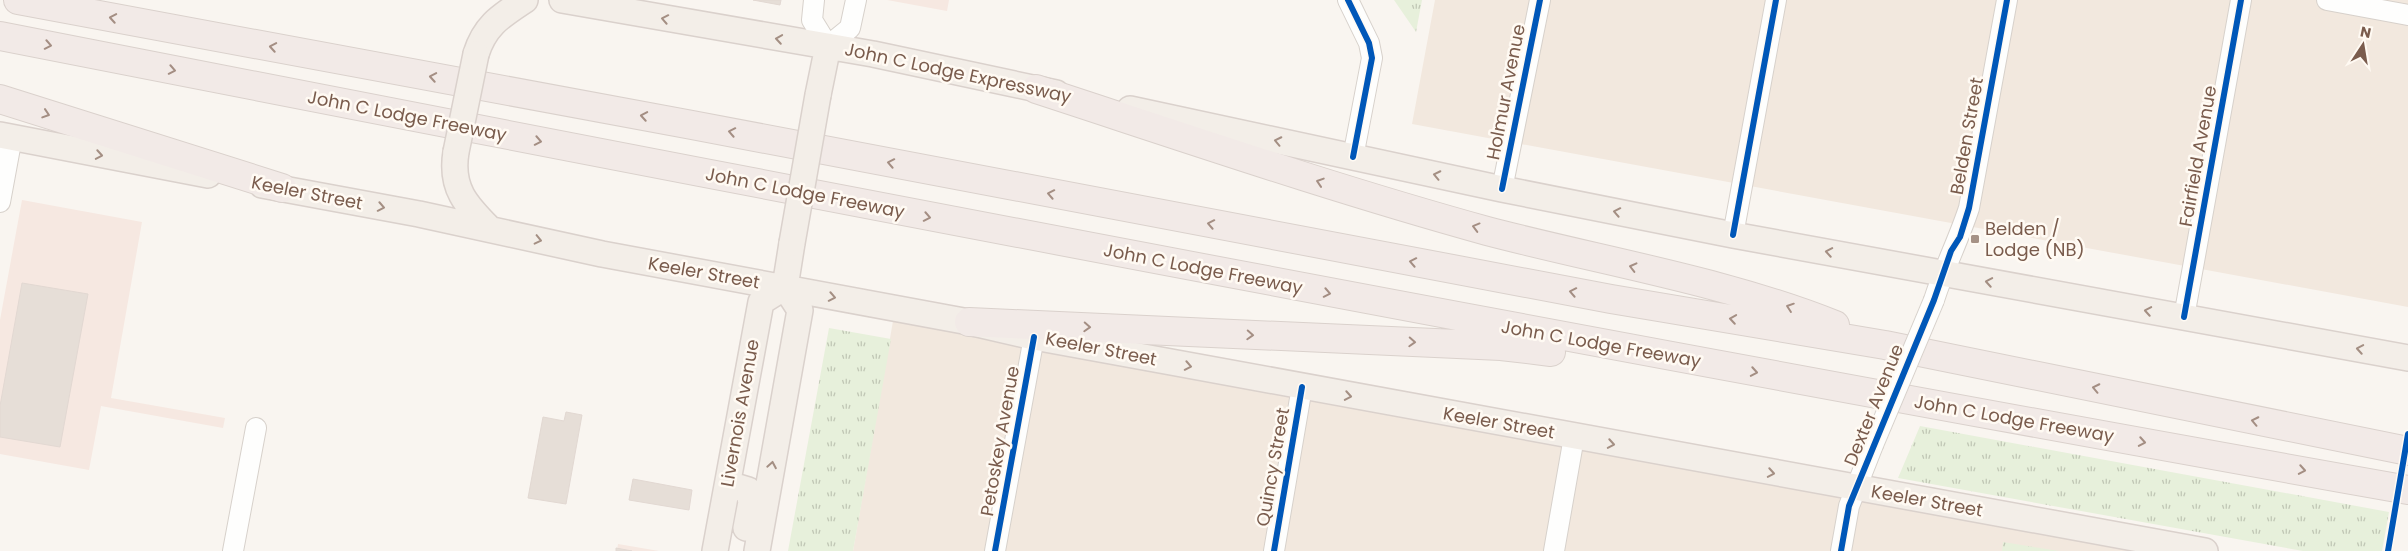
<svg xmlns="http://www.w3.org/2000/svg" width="2408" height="551" viewBox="0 0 2408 551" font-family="Poppins,sans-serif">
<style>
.residential{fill:#f2e8de}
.commercial{fill:#f6e8e1}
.grass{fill:url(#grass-tufts)}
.building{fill:#e6ded7;stroke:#e2d8d2}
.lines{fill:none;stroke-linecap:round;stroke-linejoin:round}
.minor-casing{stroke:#d7d1cb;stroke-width:22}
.major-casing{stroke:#dad1cc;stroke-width:28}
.highway-casing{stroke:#dad1cc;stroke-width:30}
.minor{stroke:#fefefd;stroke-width:20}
.major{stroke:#f3eee8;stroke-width:25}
.highway{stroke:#f2eae7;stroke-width:28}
.minor-bridge-casing{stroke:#d7d1cb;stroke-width:22;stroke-linecap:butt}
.major-bridge-casing{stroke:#dad1cc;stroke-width:28;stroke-linecap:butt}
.minor-bridge{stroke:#fefefd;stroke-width:20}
.major-bridge{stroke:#f3eee8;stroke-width:25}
.cycleway-casing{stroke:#fffaf3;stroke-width:9}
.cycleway{stroke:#0057b8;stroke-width:6}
.oneway{stroke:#a48e83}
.oneway2{stroke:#a48f83}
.poi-dot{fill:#a69286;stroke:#fffaf3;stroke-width:2}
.labels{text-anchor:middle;stroke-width:5;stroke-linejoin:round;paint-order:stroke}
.street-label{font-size:18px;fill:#7a5c4d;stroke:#fffaf3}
.poi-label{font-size:18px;fill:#7a5c4d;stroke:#fffaf3;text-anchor:start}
</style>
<defs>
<pattern id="grass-tufts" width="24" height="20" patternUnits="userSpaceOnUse" patternTransform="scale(1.25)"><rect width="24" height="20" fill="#e7f0db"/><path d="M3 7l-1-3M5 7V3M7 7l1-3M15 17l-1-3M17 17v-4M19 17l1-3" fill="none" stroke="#c0c6b4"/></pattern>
</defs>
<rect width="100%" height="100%" fill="#f9f5f0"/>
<path class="residential" d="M1435 0H2408V307L1412 124Z
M893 321 2157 551H853Z"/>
<path class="commercial" d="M887 0H949L947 11Z
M22 200 142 222 111 398 225 418 223 428 101 406 89 470 0 454V320Z
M618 544 659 551H617Z"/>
<path class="grass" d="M1394 0H1422L1416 32Z
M829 328 891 339 853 551H788Z
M1920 426 2389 512 2382 551H2303L1898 478Z
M2003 542 2059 551H2002Z"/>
<path class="building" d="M753 0H781L780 5Z
M22 283 88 294 60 447 0 437V406Z
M566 412 582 415 566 504 528 498 543 417 564 421Z
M633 479 692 490 689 510 629 500Z
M616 548 632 551H616Z"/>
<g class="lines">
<defs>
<path id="minor" d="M814 0 812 20 828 46 850 28 856 0
M1348 0 1369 43 1372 58 1353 157
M2327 0 2408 15
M1502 189 1540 0
M0 202 12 137
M1733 235 1776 0
M1934 300C1944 268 1959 239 1969 208L2007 0
M2184 317 2241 0
M233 551 256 428
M995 551 1034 337
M1274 551 1302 387
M1554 551 1574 437
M1841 551 1849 506 1873 445"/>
<path id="major" d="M562 0 873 54 1056 93
M476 54C485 25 501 16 525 0
M818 95 828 46
M1130 109 1502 189 1733 235 2408 358
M0 135 208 175
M456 152C450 188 466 205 490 229
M262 185 419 214 602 254 969 322 1034 337 1171 362 2205 551
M728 484 748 490 751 502 746 528
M715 551 761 302 785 287
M757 551 800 310 785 287 792 243"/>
<path id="highway" d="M18 0 692 125 1611 299 1885 345 2408 451
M0 36C801 193 1604 347 2408 490
M1036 89C1186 138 1335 189 1487 231 1601 261 1725 281 1835 325
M0 99 282 188
M969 322 1501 346 1551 352"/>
</defs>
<use href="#minor" class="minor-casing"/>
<use href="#major" class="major-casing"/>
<use href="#highway" class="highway-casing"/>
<use href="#minor" class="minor"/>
<use href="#major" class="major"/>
<use href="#highway" class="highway"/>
<defs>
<path id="minor-bridge" d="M1873 445 1934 300"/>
<path id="major-bridge" d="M456 152 476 54
M792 243 818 95"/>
</defs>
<use href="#minor-bridge" class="minor-bridge-casing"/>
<use href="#major-bridge" class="major-bridge-casing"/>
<use href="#minor-bridge" class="minor-bridge"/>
<use href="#major-bridge" class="major-bridge"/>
<defs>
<path id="cycleway" d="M1348 0 1369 43 1372 58 1353 157
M1502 189 1540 0
M1733 235 1776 0
M2184 317 2241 0
M995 551 1034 337
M1274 551 1302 387
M1841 551 1849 506 1934 300 1951 251 1960 237 1969 208 2007 0
M2388 551 2408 434"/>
</defs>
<use href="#cycleway" class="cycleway-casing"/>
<use href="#cycleway" class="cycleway"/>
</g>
<defs><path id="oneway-chevron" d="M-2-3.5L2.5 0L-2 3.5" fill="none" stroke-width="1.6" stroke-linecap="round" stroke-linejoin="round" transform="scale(1.25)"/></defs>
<g class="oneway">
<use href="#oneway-chevron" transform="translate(113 18) rotate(-170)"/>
<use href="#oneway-chevron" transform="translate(48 45) rotate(11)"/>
<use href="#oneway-chevron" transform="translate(273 47) rotate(-170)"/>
<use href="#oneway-chevron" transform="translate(172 70) rotate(11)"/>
<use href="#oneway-chevron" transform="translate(433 77) rotate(-170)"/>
<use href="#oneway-chevron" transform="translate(46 114) rotate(18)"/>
<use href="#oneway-chevron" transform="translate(644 116) rotate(-170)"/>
<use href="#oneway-chevron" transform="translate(732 132) rotate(-169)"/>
<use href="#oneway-chevron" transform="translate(538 141) rotate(11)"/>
<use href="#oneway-chevron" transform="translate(891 163) rotate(-169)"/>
<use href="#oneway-chevron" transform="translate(1320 182) rotate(-162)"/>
<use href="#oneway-chevron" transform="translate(1051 194) rotate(-169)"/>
<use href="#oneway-chevron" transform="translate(927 217) rotate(11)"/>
<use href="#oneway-chevron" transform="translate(1211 224) rotate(-169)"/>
<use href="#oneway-chevron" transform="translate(1476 227) rotate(-165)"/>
<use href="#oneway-chevron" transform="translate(1413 262) rotate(-169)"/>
<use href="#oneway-chevron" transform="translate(1633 267) rotate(-166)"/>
<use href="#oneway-chevron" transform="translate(1573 292) rotate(-169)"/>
<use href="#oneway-chevron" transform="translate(1327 293) rotate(11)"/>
<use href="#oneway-chevron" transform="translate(1790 307) rotate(-161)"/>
<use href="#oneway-chevron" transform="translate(1733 319) rotate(-171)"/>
<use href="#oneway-chevron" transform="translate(1087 327) rotate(3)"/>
<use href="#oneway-chevron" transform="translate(1250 335) rotate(3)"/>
<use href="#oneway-chevron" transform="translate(1412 342) rotate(3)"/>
<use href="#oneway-chevron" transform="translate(1754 372) rotate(10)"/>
<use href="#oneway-chevron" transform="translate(2096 388) rotate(-168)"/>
<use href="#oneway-chevron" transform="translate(2255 421) rotate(-168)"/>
<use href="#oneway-chevron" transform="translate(2142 442) rotate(10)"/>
<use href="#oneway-chevron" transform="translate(2302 470) rotate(10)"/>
</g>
<g class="oneway2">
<use href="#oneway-chevron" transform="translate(665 19) rotate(-169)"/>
<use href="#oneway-chevron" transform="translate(779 39) rotate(-171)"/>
<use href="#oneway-chevron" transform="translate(1278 141) rotate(-168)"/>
<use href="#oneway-chevron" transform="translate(99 155) rotate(10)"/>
<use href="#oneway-chevron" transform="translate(1437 175) rotate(-168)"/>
<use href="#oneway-chevron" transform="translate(381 207) rotate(11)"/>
<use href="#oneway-chevron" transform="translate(1617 212) rotate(-169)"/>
<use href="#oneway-chevron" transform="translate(538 240) rotate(13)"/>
<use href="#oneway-chevron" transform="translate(1829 252) rotate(-170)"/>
<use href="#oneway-chevron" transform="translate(1989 282) rotate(-170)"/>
<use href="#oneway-chevron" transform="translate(832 297) rotate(11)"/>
<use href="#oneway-chevron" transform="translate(2148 311) rotate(-170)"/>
<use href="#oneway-chevron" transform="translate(2360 349) rotate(-170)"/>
<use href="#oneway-chevron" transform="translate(1188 366) rotate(11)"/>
<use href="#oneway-chevron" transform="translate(1348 396) rotate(10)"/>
<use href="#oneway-chevron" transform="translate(1611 444) rotate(10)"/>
<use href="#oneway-chevron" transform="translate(772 465) rotate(-80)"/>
<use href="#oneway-chevron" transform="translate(1771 473) rotate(10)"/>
</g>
<rect class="poi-dot" x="1970" y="234" width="10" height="10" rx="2.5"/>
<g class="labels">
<g class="street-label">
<text transform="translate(958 73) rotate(12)" y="6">John C Lodge Expressway</text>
<text transform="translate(1506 92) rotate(-79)" y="6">Holmur Avenue</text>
<text transform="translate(407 116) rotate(11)" y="6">John C Lodge Freeway</text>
<text transform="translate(1967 136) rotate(-80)" y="6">Belden Street</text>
<text transform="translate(2198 156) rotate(-80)" y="6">Fairfield Avenue</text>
<text transform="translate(307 193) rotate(11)" y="6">Keeler Street</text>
<text transform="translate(805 193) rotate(11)" y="6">John C Lodge Freeway</text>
<text transform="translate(1203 269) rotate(11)" y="6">John C Lodge Freeway</text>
<text transform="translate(704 273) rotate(10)" y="6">Keeler Street</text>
<text transform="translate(1601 344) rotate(10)" y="6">John C Lodge Freeway</text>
<text transform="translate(1101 349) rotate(11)" y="6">Keeler Street</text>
<text transform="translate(1874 405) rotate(-68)" y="6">Dexter Avenue</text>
<text transform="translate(740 413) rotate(-80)" y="6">Livernois Avenue</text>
<text transform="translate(2014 419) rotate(10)" y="6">John C Lodge Freeway</text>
<text transform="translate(1499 423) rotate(10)" y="6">Keeler Street</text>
<text transform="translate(1000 441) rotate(-80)" y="6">Petoskey Avenue</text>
<text transform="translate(1273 467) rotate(-80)" y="6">Quincy Street</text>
<text transform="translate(1927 501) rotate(10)" y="6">Keeler Street</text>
</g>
<g class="poi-label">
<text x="1985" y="235">Belden /<tspan x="1985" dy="21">Lodge (NB)</tspan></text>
</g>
</g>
<g transform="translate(2363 45) rotate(12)" stroke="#fffaf3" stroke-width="4" paint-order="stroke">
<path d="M0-4L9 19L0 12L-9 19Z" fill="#7a5c4d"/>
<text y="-8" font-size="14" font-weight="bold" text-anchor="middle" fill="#7a5c4d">N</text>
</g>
</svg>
